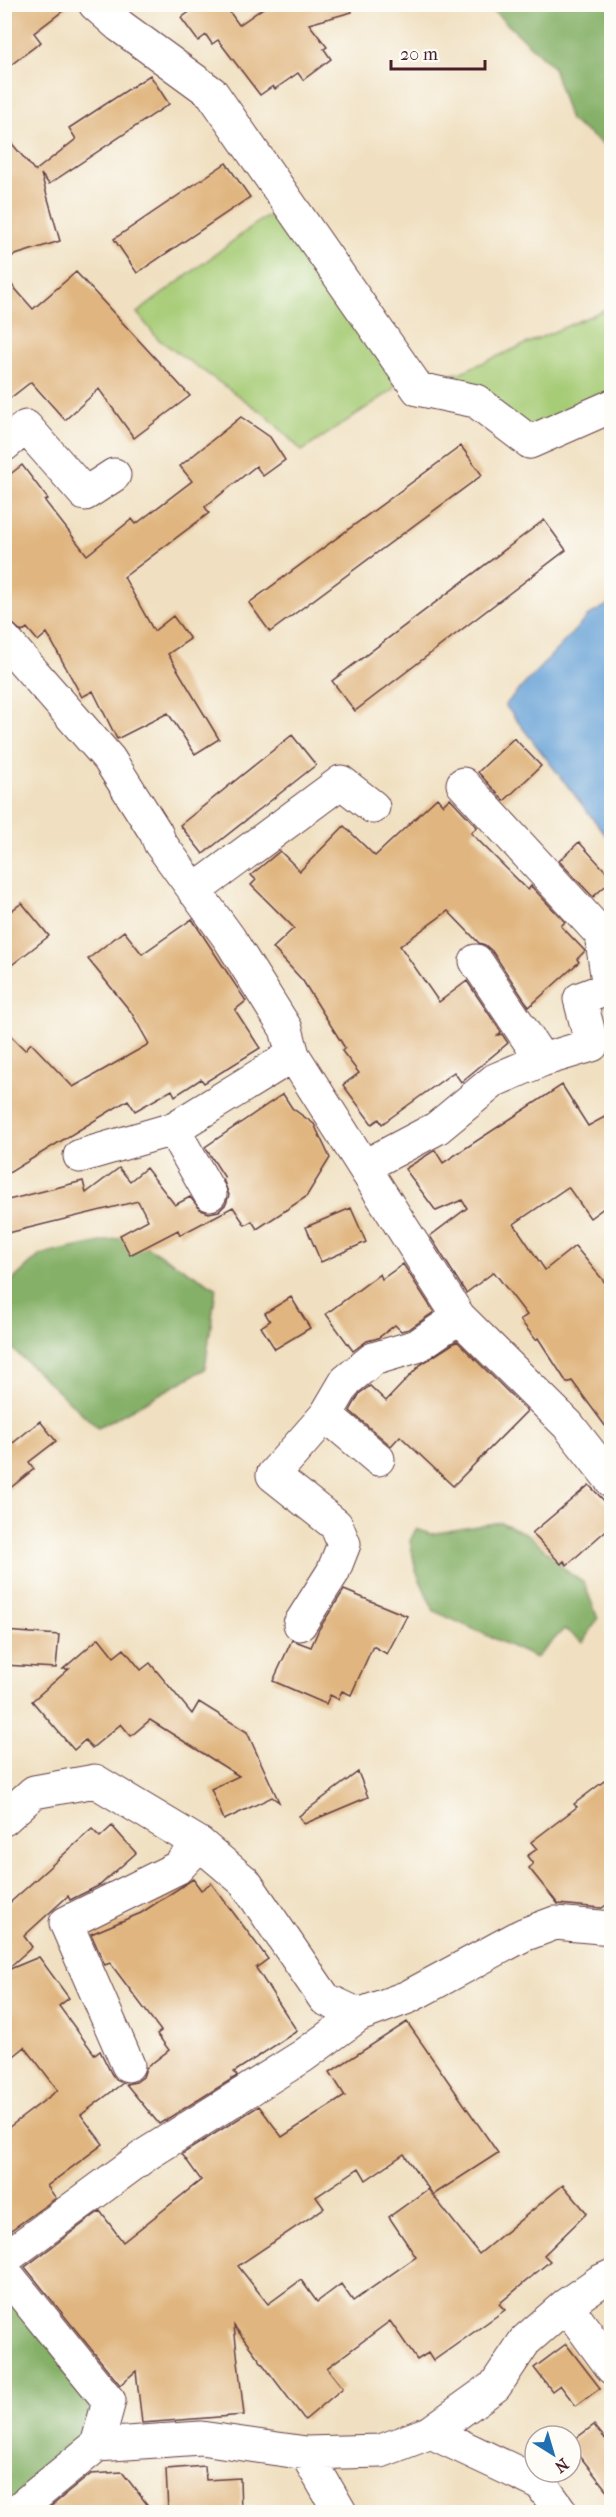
<svg xmlns="http://www.w3.org/2000/svg" width="616" height="2517" viewBox="0 0 616 2517" font-family="'IM FELL French Canon',serif">
<style>
.green{fill:#a7cc77;stroke:#787651;stroke-width:1.5}
.forest{fill:#85b068;stroke:#68684a;stroke-width:1.5}
.water{fill:#67a2d7;stroke:#586081;stroke-width:1.5}
.building{fill:#e0b57f}
.lines{fill:none;stroke-linecap:round;stroke-linejoin:round}
.minor-casing{stroke:#633c42;stroke-width:35}
.minor{stroke:#fff;stroke-width:33}
</style>
<rect width="100%" height="100%" fill="#fdfcf7"/>
<filter id="ink" filterUnits="userSpaceOnUse"><feTurbulence type="fractalNoise" baseFrequency=".0167" numOctaves="2"/><feDisplacementMap in="SourceGraphic" scale="12" xChannelSelector="R" yChannelSelector="G"/><feConvolveMatrix kernelMatrix="1 2 1 2 8 2 1 2 1" color-interpolation-filters="sRGB"/></filter>
<filter id="wash" filterUnits="userSpaceOnUse"><feTurbulence type="fractalNoise" baseFrequency=".008" numOctaves="4" result="noise"/><feDisplacementMap in="SourceGraphic" scale="24" xChannelSelector="R" yChannelSelector="G"/><feGaussianBlur stdDeviation="1.35" result="paint"/><feColorMatrix in="noise" values="0 0 0 0 0 0 0 0 0 0 0 0 0 0 0 0 0 1.4 0 .05"/><feComposite in="paint" operator="in"/></filter>
<g filter="url(#wash)">
<rect width="100%" height="100%" fill="#f0e0c1"/>
<path class="green" d="M282 214 395 382 394 389 302 451 267 416 158 339 137 313 265 217Z
M611 307V395L532 429 432 377 459 373Z"/>
<path class="forest" d="M487 5H611V150L570 120 553 67Z
M129 1236 216 1288 205 1369 98 1428 5 1342 4 1288 40 1255Z
M500 1522 529 1535 568 1572 584 1583 598 1619 583 1642 564 1629 536 1658 434 1611 416 1571 410 1541 416 1529 431 1534Z
M4 2273 107 2401 95 2444 4 2512Z"/>
<path class="water" d="M611 603V842L505 705 589 615Z"/>
<g id="blocks">
<path class="building" d="M4 4H72L34 33 41 42 4 70Z
M201 4H224L239 25 269 4H351L352 12 309 24 327 47 324 49 331 59 303 80 298 73 275 89 273 86 260 95 218 40 212 44 206 35 198 41 181 18Z
M150 75 169 104 49 184 41 174 60 241 12 256 4 232V134L35 171 76 139 69 128Z
M226 163 250 197 137 273 114 239Z
M76 272 190 396 134 438 99 389 65 420 31 382 4 403V276L33 309Z
M241 417 270 437 285 460 263 476 256 466 205 507 209 513 124 577 154 631 173 616 190 639 168 654 219 739 195 754 168 713 117 739 93 691 82 697 47 633 38 641 27 628 22 632 4 616V479L22 465 48 499 45 501 87 555 132 519 136 524 192 481 180 466Z
M461 446 482 475 270 632 249 603Z
M544 520 566 550 355 711 332 681Z
M292 735 316 765 203 854 180 825Z
M514 738 541 766 504 801 478 772Z
M437 798 443 805 450 798 477 827 471 833 528 890 531 886 565 922 561 926 585 951 577 959 579 962 529 1007 492 951 485 945 479 943 448 911 400 946 439 1002 467 981 501 1032 498 1035 502 1034 508 1043 461 1082 454 1072 382 1124 379 1119 372 1124 343 1085 359 1073 342 1051 345 1048 303 981 273 948 294 928 251 885 256 880 251 875 280 851 300 871 344 826 375 856Z
M579 842 612 878V880L593 897 559 861Z
M22 903 49 936 4 971V916Z
M192 919 246 1001 235 1010 260 1048 204 1083 201 1079 175 1096 172 1090 135 1111 128 1100 4 1176V1029L25 1050 31 1043 73 1087 149 1044 131 1012 88 959 124 931 142 954Z
M562 1085 588 1126 612 1113V1202L590 1218 568 1187 514 1224 545 1270 575 1246 612 1291V1435L572 1381 567 1383 538 1338 536 1340 520 1320 527 1315 494 1272 466 1293 430 1236 467 1208 462 1200 436 1211 405 1169 435 1150 443 1163Z
M283 1094 292 1108 314 1124 330 1158 306 1197 257 1229 252 1221 245 1225 233 1207 180 1235 178 1230 130 1255 120 1235 148 1220 138 1201 4 1234V1201L83 1181 86 1193 119 1168 130 1181 146 1168 175 1205 190 1197 201 1210 209 1213 219 1211 226 1204 229 1195 223 1179 225 1178 205 1147Z
M351 1208 366 1242 321 1262 306 1227Z
M403 1264 434 1312 409 1329 401 1331 395 1325 378 1338 367 1341 353 1351 326 1314 380 1274 382 1279Z
M291 1297 310 1328 275 1349 261 1327 270 1321 265 1313Z
M457 1341 527 1411 453 1486 400 1436 391 1446 350 1411 360 1393 370 1386 386 1401 420 1365Z
M40 1421 56 1441 29 1462 34 1469 4 1493V1433L13 1443Z
M589 1485 612 1509V1525L567 1565 564 1561 561 1564 532 1533Z
M344 1590 407 1616 387 1654 373 1646 351 1695 342 1691 338 1699 330 1695 326 1704 273 1681 292 1640 311 1647 319 1629Z
M4 1631 59 1635 56 1668 4 1665Z
M99 1638 114 1657 124 1649 141 1670 150 1663 192 1714 199 1702 247 1732 279 1802 272 1797 224 1820 211 1789 239 1776 150 1720 131 1736 121 1724 92 1748 85 1740 74 1750 32 1701 69 1669H63Z
M358 1772 368 1797 304 1824 299 1816Z
M612 1775V1901L602 1908 558 1904 529 1868 533 1864 527 1856 537 1849 531 1842 577 1807 574 1804Z
M112 1826 136 1853 100 1885 70 1900 68 1896 24 1936 32 1947 5 1971 39 1957 69 1998 59 2006 95 2055 100 2051 111 2073 116 2080 123 2083 81 2115 103 2144 47 2186 56 2198 4 2235V2131L58 2090 25 2047 4 2064V1908L92 1829 100 1837Z
M193 1879 201 1890 211 1883 268 1959 256 1968 297 2031 234 2072 237 2076 159 2124 126 2084 136 2082 143 2077 146 2068 169 2050 157 2034 161 2031 110 1963 105 1965 91 1934 141 1913Z
M407 2022 498 2153 433 2195 404 2154 366 2180 359 2168 316 2197 324 2208 238 2266 268 2304 301 2280 317 2302 341 2284 353 2301 416 2257 389 2217 428 2189 479 2254 563 2185 587 2213 544 2255 550 2261 499 2304 505 2310 433 2361 428 2353 417 2360 390 2321 327 2368 343 2388 305 2420 234 2326 244 2415 142 2423 136 2371 120 2385 25 2267 100 2211 123 2242 201 2180 182 2154 259 2106 282 2137 345 2096 330 2072Z
M566 2344 600 2388 576 2406 560 2385 552 2391 534 2368Z
M594 2425 612 2447V2497L571 2445V2442Z
M205 2466 206 2480 240 2478 241 2512H168L166 2469Z
M122 2472 153 2512H44L91 2474Z"/>
</g>
</g>
<g filter="url(#ink)">
<use href="#blocks" fill-opacity="0" stroke="#633c42" stroke-width="1.5"/>
<g class="lines">
<defs>
<path id="minor" d="M95 4 120 26 212 93 418 389 476 401 530 442 612 406
M4 445 26 427 85 494 114 475
M4 639 109 759 156 833 160 843 229 938 286 1029 293 1055 459 1317 568 1425 612 1481
M463 784 601 934 609 988
M194 891 341 782 373 807
M476 961 542 1060
M173 1129 210 1194
M80 1156 173 1129 293 1055
M365 1166 437 1128 495 1080 542 1060 592 1045 580 999 612 987
M326 1415 378 1459
M300 1624 333 1572 344 1544 336 1525 273 1475 326 1415 346 1381 373 1359 417 1346 459 1317
M4 1819 34 1792 95 1781 200 1844 245 1882 325 1999 359 2015 408 1997 523 1935 555 1923 612 1928
M128 2065 66 1923 177 1868 200 1844
M4 2259 147 2154 303 2056 359 2015
M4 2271 109 2401 97 2445 15 2512
M566 2305 612 2368
M431 2432 541 2484 561 2512
M97 2445 201 2438 306 2453 381 2451 431 2432 495 2386 525 2341 566 2305 599 2282 612 2276
M306 2453 340 2512"/>
</defs>
<use href="#minor" class="minor-casing"/>
<use href="#minor" class="minor"/>
</g>
</g>
<rect width="616" height="2517" fill="none" stroke="#fdfcf7" stroke-width="24"/>
<g transform="translate(553 2454) rotate(143)"><circle r="28" fill="#fdfcf7" stroke="#b5a4a5" stroke-width="1.5"/>
<path d="M0-4.5L10 22L0 15L-10 22Z" fill="#1f6fb2"/>
<text y="-9" font-size="16" font-weight="bold" text-anchor="middle" fill="#4a1f2b">N</text>
</g>
<path d="M391 60v9h94v-9" fill="none" stroke="#4a1f2b" stroke-width="3"/>
<text x="400" y="60" font-size="18" fill="#4a1f2b" stroke="#fdfcf7" stroke-width="4.5" paint-order="stroke">20 m</text>
</svg>
